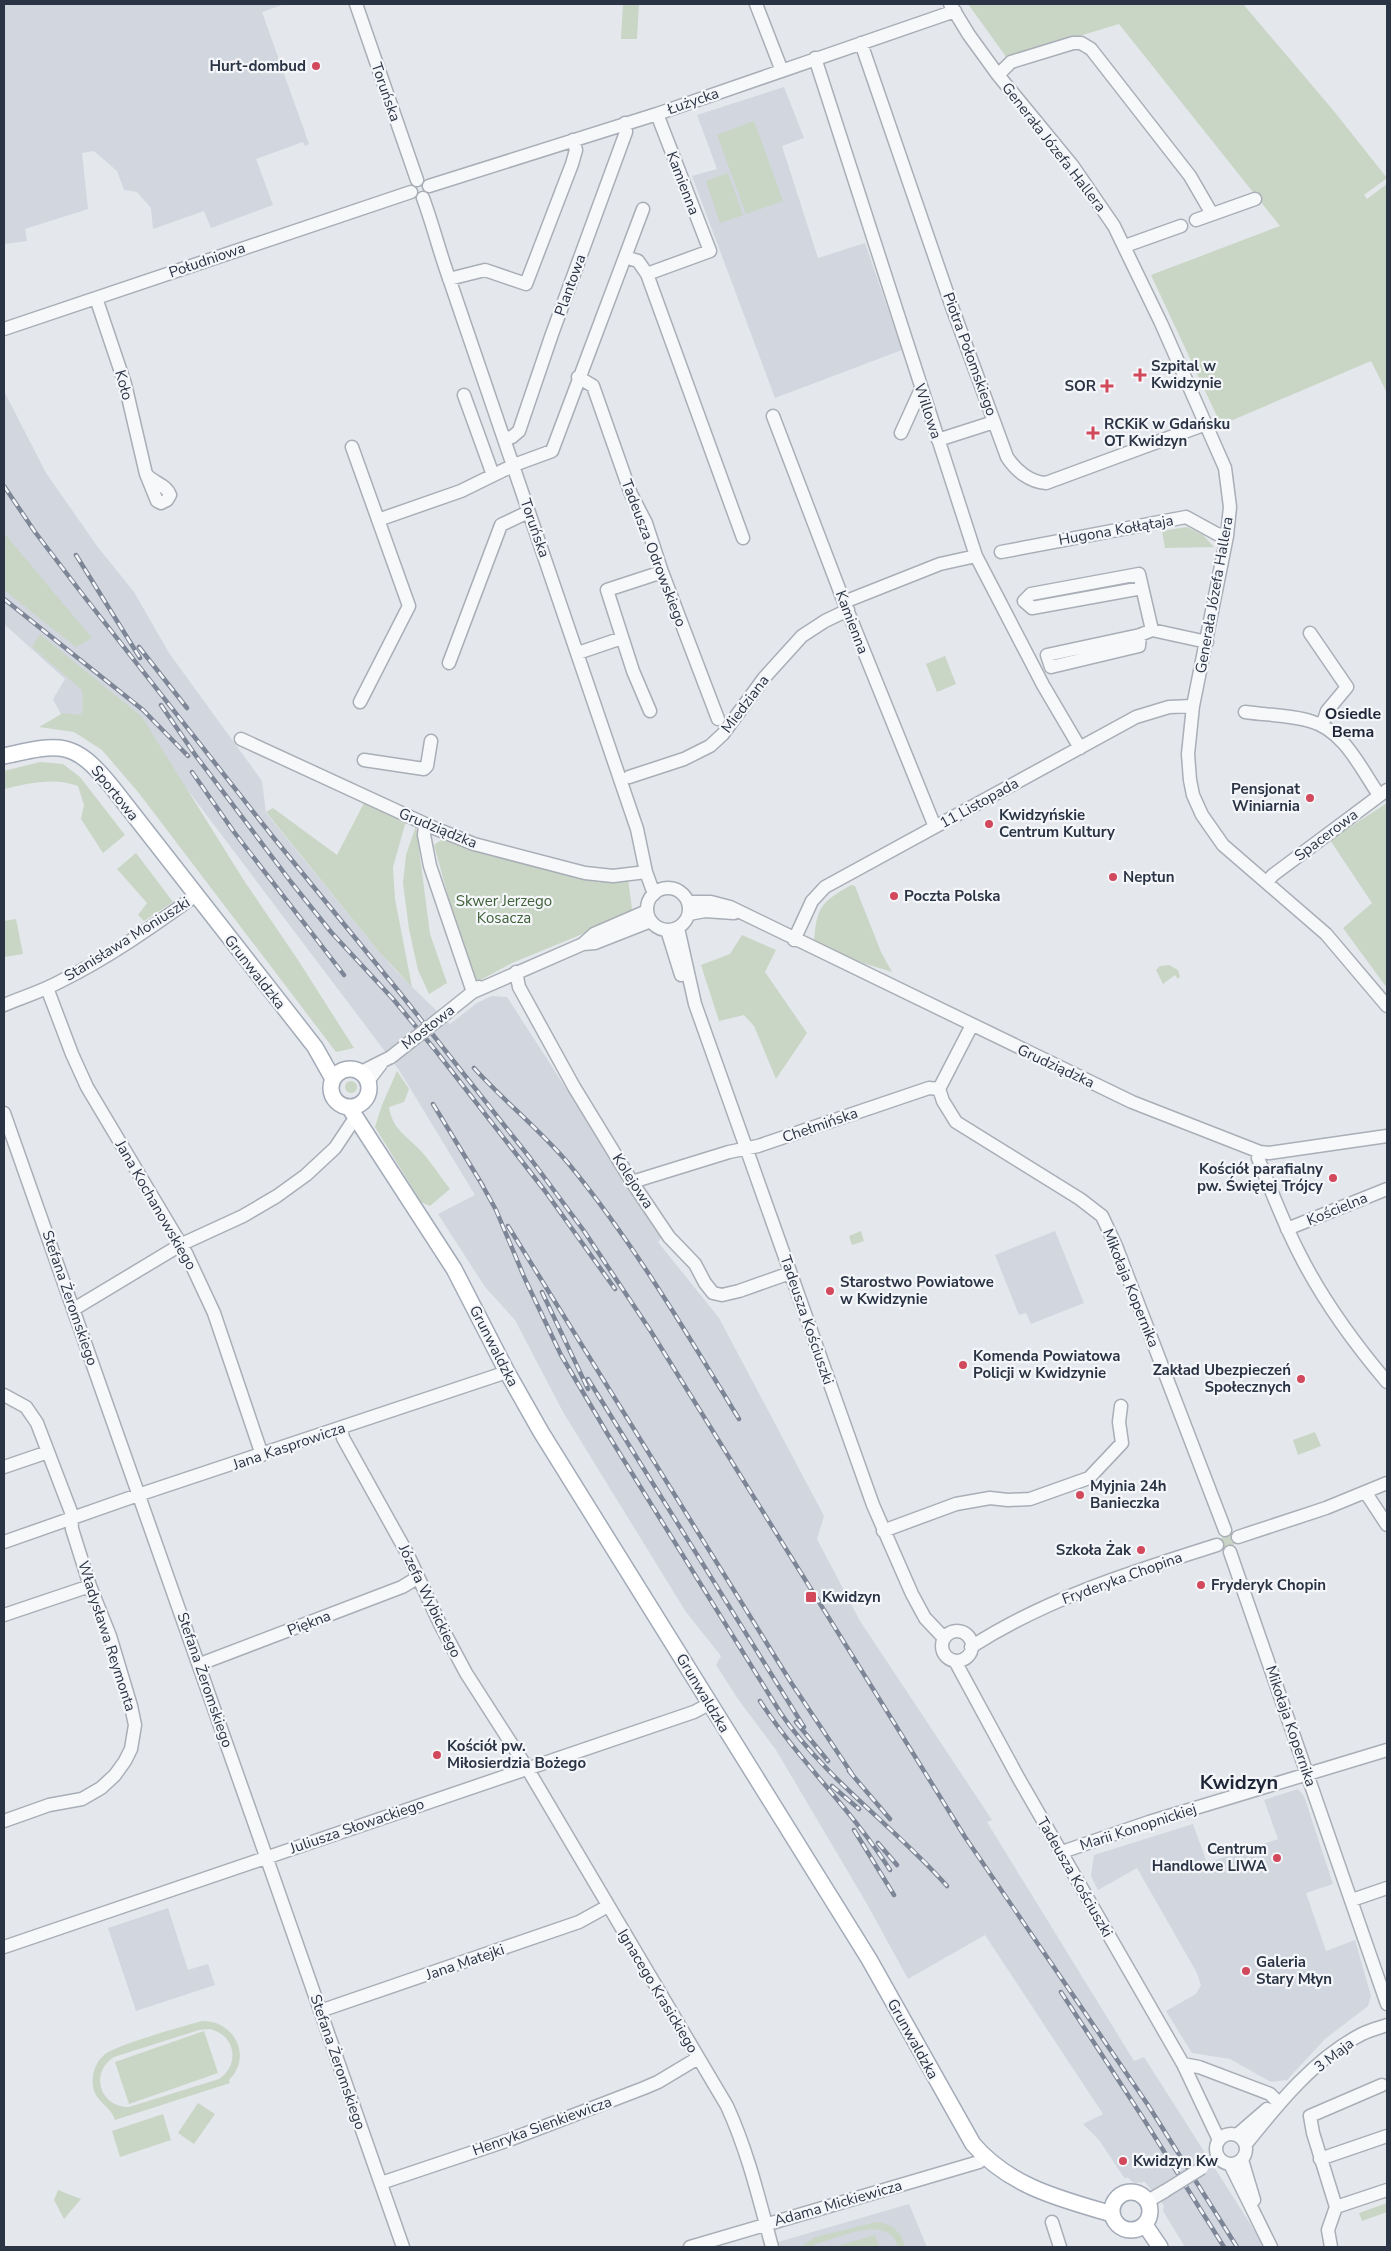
<svg xmlns="http://www.w3.org/2000/svg" width="1391" height="2251" viewBox="0 0 1391 2251" font-family="'Nunito Sans',sans-serif">
<style>
.built{fill:#d2d6de}
.green{fill:#c9d6c5;fill-rule:evenodd}
.lines{fill:none;stroke-linecap:round;stroke-linejoin:round}
.minor-casing{stroke:#a9aeb7;stroke-width:15}
.major-casing{stroke:#a3abb8;stroke-width:18}
.minor{stroke:#f7f8fa;stroke-width:12}
.major{stroke:#fff;stroke-width:15}
.rail-casing{stroke:#7d8696;stroke-width:4.5}
.rail{stroke:#f4f6f9;stroke-width:2.5;stroke-dasharray:8;stroke-linecap:butt}
.minor-bridge-casing{stroke:#a9aeb7;stroke-width:15;stroke-linecap:butt}
.minor-bridge{stroke:#f7f8fa;stroke-width:12}
.poi-dot{fill:#d1495b;stroke:#f4f6f9;stroke-width:2}
.labels{text-anchor:middle;stroke-width:4.5;stroke-linejoin:round;paint-order:stroke}
.poi-label{font-size:15px;font-weight:bold;fill:#2b3445;stroke:#f4f6f9;text-anchor:start}
.street-label{font-size:15px;fill:#2b3445;stroke:#f4f6f9}
.park-label{font-size:15px;fill:#3f6138;stroke:#f4f6f9}
.neighbourhood-label{font-size:16px;font-weight:bold;fill:#1d2536;stroke:#f4f6f9}
.district-label{font-size:20px;font-weight:bold;fill:#1d2536;stroke:#f4f6f9}
</style>
<rect width="100%" height="100%" fill="#e4e7ec"/>
<path class="built" d="M4 4H285L262 12 309 144 305 146 303 142 256 159 273 205 211 228 204 211 153 229 151 208 137 192 124 190 117 171 94 151 82 153 88 209 25 229 27 241 4 244Z
M784 87 804 138 782 146 818 258 865 243 902 350 775 398 692 176 717 169 697 115Z
M4 391 46 473 97 546 134 592 169 653 262 781 266 813 380 953 396 971 450 1024 477 1003 492 996 507 997 662 1237 658 1242 719 1318 824 1516 817 1539 860 1621 992 1820 987 1822 1134 2061 1144 2057 1265 2247H1185L1163 2211 1164 2206 1145 2182 1134 2183 1127 2177 1125 2179 1099 2140 1083 2124 1103 2114 985 1935 908 1979 867 1904 776 1750 738 1699 716 1665 721 1656 686 1612 563 1412 515 1320 485 1287 438 1214 475 1195 399 1070 162 756 65 722 53 699 65 679 4 624Z
M1055 1231 1084 1303 1031 1324 1026 1313 1019 1315 995 1255Z
M1298 1789 1304 1796 1333 1884 1306 1893 1326 1951 1355 1940 1371 1996 1368 2006 1325 2039 1287 2080 1271 2082 1230 2059 1192 2053 1166 2011 1196 1994 1201 1985 1197 1973 1137 1868 1098 1890 1091 1876 1094 1855 1193 1824 1207 1863 1278 1839 1264 1800Z
M168 1908 188 1970 208 1964 215 1985 136 2011 108 1928Z
M909 2204 927 2247H780L778 2242Z"/>
<path class="green" d="M623 4H639L637 39H621Z
M968 4H1243L1333 110 1387 178 1364 195 1367 199 1387 184V393L1371 361 1221 425 1151 275 1280 226 1119 24 1007 58Z
M754 121 783 201 746 214 717 135Z
M728 173 743 215 720 223 706 181Z
M1187 527 1203 535 1214 547 1165 548 1162 531Z
M4 533 92 638 76 647 4 590Z
M40 634 142 717 243 879 298 960 354 1048 336 1052 138 792 102 750 74 732 39 727 63 713 80 715 83 710 82 690 32 647Z
M945 656 956 684 937 692 926 664Z
M40 762 63 764 80 777 125 835 103 853 81 819 84 805 78 786C54 777 29 783 4 789V771Z
M364 803 406 821 393 867 395 899 412 987 380 953 266 812 273 808 337 855Z
M1387 803V988L1343 928 1372 903 1330 840Z
M416 826 430 934 447 983 429 994 418 970 409 929 403 883 406 855Z
M444 838 628 879 632 909 631 914 512 963 475 983 453 914 434 845Z
M136 853 173 902 144 921 138 915 147 903 117 869Z
M851 885 855 886 881 952 892 972 850 959 814 942C817 905 821 903 851 885Z
M16 919 23 954 4 957V921Z
M742 935 776 950 765 972 807 1033 776 1079 754 1026 744 1015 719 1021 701 965 730 954Z
M1169 965 1178 970 1180 976 1178 979 1175 975 1163 984 1156 970 1160 966Z
M397 1071 409 1089 404 1102 389 1107C392 1129 407 1136 421 1151 431 1162 440 1176 450 1189L430 1206 421 1202 375 1127 382 1105Z
M345 1087a6 6 0 1 1 12 0a6 6 0 1 1-12 0Z
M861 1231 864 1241 852 1245 849 1236Z
M1315 1432 1321 1446 1298 1455 1293 1440Z
M1221 1541a7 7 0 1 1 14 0a7 7 0 1 1-14 0Z
M203 2021C234 2021 253 2056 229 2080L230 2083 115 2120C111 2106 95 2102 93 2086 91 2074 96 2062 104 2055 116 2045 186 2025 203 2021ZM209 2029C235 2034 241 2064 219 2079L129 2107C100 2107 89 2073 114 2057L199 2030Z
M204 2031 218 2073 129 2104 115 2062Z
M198 2103 215 2114 194 2144 178 2133Z
M163 2114 171 2140 120 2157 112 2131Z
M58 2190 81 2199 64 2219 54 2200Z
M1387 2203V2212L1362 2221 1359 2213Z
M877 2222C892 2224 902 2232 905 2247H898C889 2213 841 2237 818 2243L811 2247H801L815 2237Z
M875 2235 879 2247H833Z"/>
<g class="lines">
<defs>
<path id="minor" d="M356 4 417 180
M756 4 782 71
M950 4 969 35 998 75 1072 165 1114 226 1161 323 1225 468 1230 507 1227 536 1193 706 1188 754 1190 780 1193 795 1202 815 1223 845 1326 934 1387 1006
M861 43 952 307 1007 457C1016 471 1030 482 1046 483L1206 424
M815 58 976 556 1043 685 1080 748
M998 75 1011 62 1073 43H1081L1091 49 1190 176 1212 214
M429 186 657 114 955 11
M423 198C433 225 440 254 450 281 513 463 575 646 637 829L646 872 654 894
M1196 220 1255 199
M1125 246 1181 226
M625 257 638 261 647 274 743 538
M647 274 710 251 657 114
M449 279 485 270 526 284 572 164 576 150 573 140
M96 298 125 384 146 474 157 501 161 503 167 500 170 495C166 484 153 483 146 474
M4 329 411 192
M578 377 593 386 631 494 646 523 662 572 718 719
M464 395 493 475
M773 416 844 602 935 827
M901 433 921 389
M505 438 512 437 519 431 552 334 626 132 625 123
M938 440 994 422
M352 447 409 606 360 702
M378 520 461 491 514 465 552 451 643 209
M1001 552 1186 517 1217 534 1227 536
M1142 588 1032 608 1024 601 1031 594 1139 574 1152 630
M844 602 940 564 976 556
M1310 633 1347 687 1327 711 1322 726
M1140 635 1139 646 1051 667 1047 655 1140 635 1152 630 1207 642
M578 653 622 638
M449 663 501 525 528 512
M650 711 633 671 607 590 662 572
M1245 712C1266 715 1290 715 1310 721 1344 730 1361 769 1379 795
M241 739 434 828 474 844 585 873 613 876 646 872
M364 760 424 769 427 766 431 741
M629 777 684 759 710 746 723 734 764 678 802 636 825 621 848 610
M425 824 424 835 430 866 473 992
M1267 882 1273 875 1387 790
M647 909a21 21 0 1 1 42 0a21 21 0 1 1-42 0Z
M688 902H711L730 907 1132 1102 1260 1152 1269 1153 1387 1136
M689 914 705 911 734 913
M678 928 695 1004 873 1505 912 1594 925 1618 944 1638
M667 930 681 975
M794 940 812 901 825 887 1136 717 1169 707 1193 706
M583 944 595 943 651 921
M516 972 519 987 574 1087 632 1182 669 1237 695 1264 705 1283 713 1293 722 1295 739 1291 790 1273
M47 988 72 1054 87 1087 186 1253 214 1313 262 1455
M473 992 583 944 594 934 647 911
M4 1005C23 997 43 991 61 981 108 958 152 927 195 896
M444 1015 479 987
M361 1072 391 1057
M368 1081 381 1064
M939 1089 943 1101 956 1122 1080 1199 1102 1216 1116 1246 1225 1530
M939 1089 972 1025
M4 1113C139 1490 270 1869 403 2247
M1260 1152 1258 1158C1271 1190 1283 1222 1299 1253 1322 1299 1354 1343 1387 1382
M632 1182 729 1152 758 1146 929 1088 939 1089
M1287 1229 1387 1189
M74 1309 182 1244 243 1216 277 1196 306 1175 335 1148 355 1118
M4 1395 26 1407 37 1423 71 1512 72 1529 90 1586 110 1636 131 1706 135 1725 131 1749 125 1761 115 1775 101 1788 82 1799 49 1805 4 1821
M341 1428 343 1438 407 1553 441 1626 466 1673 527 1768 727 2106C748 2152 759 2199 772 2247
M4 1467 48 1452
M1366 1493 1387 1525
M883 1531 956 1504 990 1498 1008 1500 1030 1499 1089 1478 1122 1443 1119 1422 1121 1406
M1238 1537 1326 1508 1387 1483
M4 1542 138 1495 507 1372
M1230 1552 1387 2004
M4 1615 90 1586
M942 1646a15 15 0 1 1 30 0a15 15 0 1 1-30 0Z
M971 1647C1047 1598 1132 1572 1217 1545
M955 1661 1019 1779 1183 2064 1219 2140
M200 1664 402 1587 417 1578
M1062 1852 1149 1822 1387 1750
M1352 1900 1387 1888
M4 1947 694 1712 709 1704
M320 2011 579 1922 608 1906
M1183 2064 1199 2067 1270 2094 1277 2101
M1216 2149a15 15 0 1 1 30 0a15 15 0 1 1-30 0Z
M1237 2135 1267 2109
M1246 2144C1278 2104 1315 2058 1362 2034 1370 2030 1379 2028 1387 2025
M1320 2159 1387 2136
M1242 2160 1254 2200
M1230 2164 1271 2247
M381 2183 509 2140 644 2088 658 2082 698 2058
M1148 2201 1165 2191
M1336 2207 1387 2190
M1052 2222 1060 2247
M690 2247 979 2162 984 2157
M1331 2247 1328 2230 1336 2207 1313 2133 1310 2116 1382 2085"/>
<path id="major" d="M4 756C61 743 74 740 112 787L315 1047 333 1079
M331 1088a19 19 0 1 1 38 0a19 19 0 1 1-38 0Z
M349 1107 454 1269 507 1372 541 1432 869 1959 973 2144C1010 2187 1061 2199 1112 2214
M1112 2211a19 19 0 1 1 38 0a19 19 0 1 1-38 0Z
M1145 2225 1160 2247"/>
</defs>
<use href="#minor" class="minor-casing"/>
<use href="#major" class="major-casing"/>
<use href="#minor" class="minor"/>
<use href="#major" class="major"/>
<defs>
<path id="rail" d="M4 486 35 532 83 595 273 837 400 993 530 1158 584 1231 650 1330 965 1837 1148 2105 1237 2247
M76 555 140 658
M4 599 143 710 188 756
M139 647 187 708
M161 705 196 756 291 882 331 932 393 999 436 1051 545 1191 615 1289
M192 772 234 832 344 975
M474 1068C504 1101 539 1129 568 1163 633 1242 686 1332 739 1419
M433 1104 483 1186
M480 1181 496 1210 525 1279 561 1355 607 1433 780 1712C825 1779 894 1826 947 1886
M508 1226 792 1684 854 1777
M542 1292 588 1389
M588 1379 804 1727
M760 1701C799 1761 852 1810 890 1870
M796 1722 828 1761
M849 1771 890 1819
M832 1786 859 1809
M854 1830 894 1895
M878 1843 897 1865
M1061 1992 1143 2118 1224 2247"/>
</defs>
<use href="#rail" class="rail-casing"/>
<use href="#rail" class="rail"/>
<defs>
<path id="minor-bridge" d="M391 1057 444 1015
M1165 2191 1202 2168"/>
</defs>
<use href="#minor-bridge" class="minor-bridge-casing"/>
<use href="#minor-bridge" class="minor-bridge"/>
</g>
<g class="poi-dot">
<circle cx="316" cy="66" r="5"/>
<path d="M1137.5 367.5h5v5h5v5h-5v5h-5v-5h-5v-5h5z"/>
<path d="M1104.5 378.5h5v5h5v5h-5v5h-5v-5h-5v-5h5z"/>
<path d="M1090.5 425.5h5v5h5v5h-5v5h-5v-5h-5v-5h5z"/>
<circle cx="1310" cy="798" r="5"/>
<circle cx="989" cy="824" r="5"/>
<circle cx="1113" cy="877" r="5"/>
<circle cx="894" cy="896" r="5"/>
<circle cx="1333" cy="1178" r="5"/>
<circle cx="830" cy="1291" r="5"/>
<circle cx="963" cy="1365" r="5"/>
<circle cx="1301" cy="1379" r="5"/>
<circle cx="1080" cy="1495" r="5"/>
<circle cx="1141" cy="1550" r="5"/>
<circle cx="1201" cy="1585" r="5"/>
<rect x="805" y="1591" width="12" height="12" rx="2.5"/>
<circle cx="437" cy="1755" r="5"/>
<circle cx="1277" cy="1858" r="5"/>
<circle cx="1246" cy="1971" r="5"/>
<circle cx="1123" cy="2161" r="5"/>
</g>
<g class="labels">
<g class="poi-label">
<text x="306" y="71" text-anchor="end">Hurt-dombud</text>
<text x="1151" y="371">Szpital w<tspan x="1151" dy="17">Kwidzynie</tspan></text>
<text x="1096" y="391" text-anchor="end">SOR</text>
<text x="1104" y="429">RCKiK w Gdańsku<tspan x="1104" dy="17">OT Kwidzyn</tspan></text>
<text x="1300" y="794" text-anchor="end">Pensjonat<tspan x="1300" dy="17">Winiarnia</tspan></text>
<text x="999" y="820">Kwidzyńskie<tspan x="999" dy="17">Centrum Kultury</tspan></text>
<text x="1123" y="882">Neptun</text>
<text x="904" y="901">Poczta Polska</text>
<text x="1323" y="1174" text-anchor="end">Kościół parafialny<tspan x="1323" dy="17">pw. Świętej Trójcy</tspan></text>
<text x="840" y="1287">Starostwo Powiatowe<tspan x="840" dy="17">w Kwidzynie</tspan></text>
<text x="973" y="1361">Komenda Powiatowa<tspan x="973" dy="17">Policji w Kwidzynie</tspan></text>
<text x="1291" y="1375" text-anchor="end">Zakład Ubezpieczeń<tspan x="1291" dy="17">Społecznych</tspan></text>
<text x="1090" y="1491">Myjnia 24h<tspan x="1090" dy="17">Banieczka</tspan></text>
<text x="1131" y="1555" text-anchor="end">Szkoła Żak</text>
<text x="1211" y="1590">Fryderyk Chopin</text>
<text x="822" y="1602">Kwidzyn</text>
<text x="447" y="1751">Kościół pw.<tspan x="447" dy="17">Miłosierdzia Bożego</tspan></text>
<text x="1267" y="1854" text-anchor="end">Centrum<tspan x="1267" dy="17">Handlowe LIWA</tspan></text>
<text x="1256" y="1967">Galeria<tspan x="1256" dy="17">Stary Młyn</tspan></text>
<text x="1133" y="2166">Kwidzyn Kw</text>
</g>
<g class="street-label">
<text transform="translate(386 92) rotate(71)" y="5">Toruńska</text>
<text transform="translate(693 101) rotate(-19)" y="5">Łużycka</text>
<text transform="translate(1054 147) rotate(52)" y="5">Generała Józefa Hallera</text>
<text transform="translate(683 183) rotate(69)" y="5">Kamienna</text>
<text transform="translate(207 260) rotate(-19)" y="5">Południowa</text>
<text transform="translate(570 285) rotate(-70)" y="5">Plantowa</text>
<text transform="translate(970 354) rotate(70)" y="5">Piotra Połomskiego</text>
<text transform="translate(124 385) rotate(74)" y="5">Koło</text>
<text transform="translate(928 411) rotate(72)" y="5">Willowa</text>
<text transform="translate(535 528) rotate(71)" y="5">Toruńska</text>
<text transform="translate(1116 530) rotate(-10)" y="5">Hugona Kołłątaja</text>
<text transform="translate(654 553) rotate(69)" y="5">Tadeusza Odrowskiego</text>
<text transform="translate(1214 595) rotate(-80)" y="5">Generała Józefa Hallera</text>
<text transform="translate(852 622) rotate(69)" y="5">Kamienna</text>
<text transform="translate(745 704) rotate(-53)" y="5">Miedziana</text>
<text transform="translate(115 793) rotate(51)" y="5">Sportowa</text>
<text transform="translate(979 803) rotate(-29)" y="5">11 Listopada</text>
<text transform="translate(438 828) rotate(22)" y="5">Grudziądzka</text>
<text transform="translate(1326 835) rotate(-37)" y="5">Spacerowa</text>
<text transform="translate(127 939) rotate(-32)" y="5">Stanisława Moniuszki</text>
<text transform="translate(255 972) rotate(52)" y="5">Grunwaldzka</text>
<text transform="translate(428 1027) rotate(-38)" y="5">Mostowa</text>
<text transform="translate(1056 1066) rotate(25)" y="5">Grudziądzka</text>
<text transform="translate(820 1125) rotate(-19)" y="5">Chełmińska</text>
<text transform="translate(633 1181) rotate(57)" y="5">Kolejowa</text>
<text transform="translate(156 1205) rotate(60)" y="5">Jana Kochanowskiego</text>
<text transform="translate(1337 1209) rotate(-22)" y="5">Kościelna</text>
<text transform="translate(1131 1288) rotate(68)" y="5">Mikołaja Kopernika</text>
<text transform="translate(70 1298) rotate(71)" y="5">Stefana Żeromskiego</text>
<text transform="translate(807 1320) rotate(71)" y="5">Tadeusza Kościuszki</text>
<text transform="translate(494 1346) rotate(63)" y="5">Grunwaldzka</text>
<text transform="translate(289 1446) rotate(-19)" y="5">Jana Kasprowicza</text>
<text transform="translate(1122 1578) rotate(-20)" y="5">Fryderyka Chopina</text>
<text transform="translate(430 1601) rotate(64)" y="5">Józefa Wybickiego</text>
<text transform="translate(309 1623) rotate(-21)" y="5">Piękna</text>
<text transform="translate(107 1636) rotate(72)" y="5">Władysława Reymonta</text>
<text transform="translate(205 1680) rotate(71)" y="5">Stefana Żeromskiego</text>
<text transform="translate(703 1693) rotate(59)" y="5">Grunwaldzka</text>
<text transform="translate(1291 1726) rotate(71)" y="5">Mikołaja Kopernika</text>
<text transform="translate(357 1826) rotate(-19)" y="5">Juliusza Słowackiego</text>
<text transform="translate(1138 1827) rotate(-18)" y="5">Marii Konopnickiej</text>
<text transform="translate(1075 1877) rotate(60)" y="5">Tadeusza Kościuszki</text>
<text transform="translate(465 1962) rotate(-19)" y="5">Jana Matejki</text>
<text transform="translate(658 1991) rotate(59)" y="5">Ignacego Krasickiego</text>
<text transform="translate(913 2039) rotate(61)" y="5">Grunwaldzka</text>
<text transform="translate(1334 2055) rotate(-38)" y="5">3 Maja</text>
<text transform="translate(338 2062) rotate(71)" y="5">Stefana Żeromskiego</text>
<text transform="translate(542 2126) rotate(-20)" y="5">Henryka Sienkiewicza</text>
<text transform="translate(838 2203) rotate(-16)" y="5">Adama Mickiewicza</text>
</g>
<g class="park-label">
<text x="504" y="906">Skwer Jerzego<tspan x="504" dy="17">Kosacza</tspan></text>
</g>
<g class="neighbourhood-label">
<text x="1353" y="719">Osiedle<tspan x="1353" dy="18">Bema</tspan></text>
</g>
<g class="district-label">
<text x="1239" y="1789">Kwidzyn</text>
</g>
</g>
<rect width="1391" height="2251" fill="none" stroke="#2b3445" stroke-width="10"/>
</svg>
